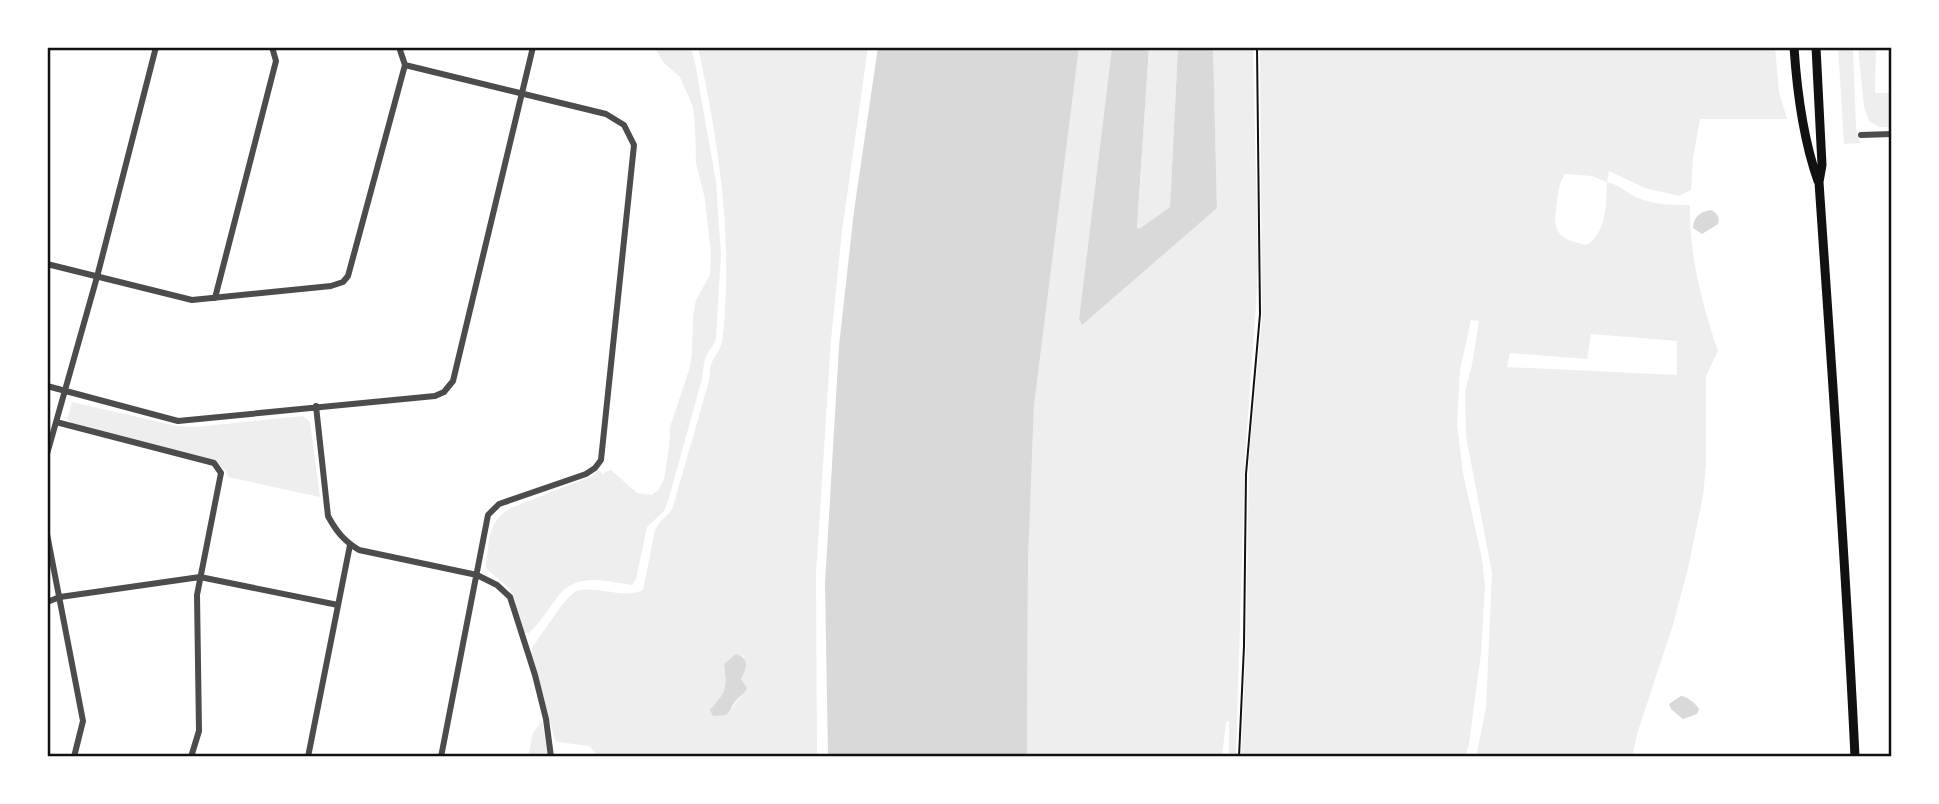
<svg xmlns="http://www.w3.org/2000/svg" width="1939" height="804" viewBox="0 0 1939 804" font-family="'Exo 2',sans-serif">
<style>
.green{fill:#eee;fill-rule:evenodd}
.water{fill:#d9d9d9}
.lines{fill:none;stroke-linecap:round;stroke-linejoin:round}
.path{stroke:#111;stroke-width:2}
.minor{stroke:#4c4c4c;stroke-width:6}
.secondary{stroke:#111;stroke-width:9}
.neatline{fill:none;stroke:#111;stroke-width:2.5}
</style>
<rect width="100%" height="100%" fill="#fff"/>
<path class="green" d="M654 47H691L695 63 716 182 721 255 716 338C714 347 707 351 705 360 703 366 703 373 702 379L668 501 664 511 647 527 636 579 632 585C604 581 575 571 556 599 547 611 540 623 529 633H525L510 589 487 569 486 565C490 540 487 522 511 508L592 476 599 470 603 475 605 472 611 470 637 493 652 495 659 489 664 479 669 448 670 427 690 367 692 353 693 316 696 300 710 275 711 253 705 199 696 163 695 124 693 107 680 77 664 63Z
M698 47H868L842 231 831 340 816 574 817 757H599L589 746 558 742 555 740 531 654 532 648C541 636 565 596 577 591 584 588 597 590 605 591 618 593 630 596 643 590L655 530 660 522 672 510 709 381C710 376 709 370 711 365 715 354 721 352 723 336 733 234 719 146 698 47ZM742 655C749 663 745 670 741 679L746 688C745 696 735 699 733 708L711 710C727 690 727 690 724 664Z
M1079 47H1112L1079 319 1217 208 1213 47H1253L1258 264 1256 306 1245 457 1236 757H1229V721L1226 722 1222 757H1027L1028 561 1034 406Z
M1149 47H1178L1170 207 1139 229 1137 228Z
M1260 47H1775L1779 92 1787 119H1700L1693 158 1691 190 1679 196 1645 188 1609 171 1607 182C1618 184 1627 193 1638 198 1655 205 1672 205 1690 205 1689 255 1702 304 1718 351L1706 376V464L1703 496 1688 568 1673 625 1637 734 1632 757H1476L1486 708 1492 573 1466 436 1465 391 1472 365 1479 321 1471 320 1460 370 1457 424 1463 473 1482 559 1485 586 1481 653 1469 744 1465 757H1241L1246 649 1249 458 1262 318ZM1565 174 1592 176 1607 182C1606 204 1607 232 1587 245 1557 239 1552 232 1557 202 1558 191 1559 183 1565 174ZM1591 334 1677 341V375L1507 367 1510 353 1587 359Z
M1838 47H1853L1856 128 1860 143 1844 144Z
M1858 47H1876L1875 93H1889V103H1892V127H1879L1869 121 1864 107Z
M72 402 177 426 195 427 303 416 310 422 320 497 228 477 226 471 217 463 73 423 67 420Z
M542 721 548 757H528L533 733Z"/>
<path class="water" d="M878 47H1079L1034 406 1028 561 1027 757H828L825 584 839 346 854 211Z
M1112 47H1149L1137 227 1139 229 1170 207 1178 47H1213L1217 208 1082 325 1079 319Z
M1711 210C1717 213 1720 217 1718 224L1702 234 1693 228C1694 217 1699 212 1711 210Z
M736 654C751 658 746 669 741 679L747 688C744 695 738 697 734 703 731 708 730 711 726 715L713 716 710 710C727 690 727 690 724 664Z
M1681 696C1688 697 1695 703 1699 709L1697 714 1683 719 1671 709 1669 704Z"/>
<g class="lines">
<path class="path" d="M1239 757 1244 646 1246 474 1260 314 1257 47"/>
<path class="minor" d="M399 47 405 65 606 114 624 125 634 145 601 460 595 468 586 474 499 504 488 515 441 757
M1861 135 1892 134
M47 264 192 300 331 286 343 282 348 276 405 65
M215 298 276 61 272 47
M47 386 178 421 435 396 444 392 453 381 533 47
M316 406 328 516C336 531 344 541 359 550L477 575 497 585 510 597 535 675 546 719 551 757
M56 422 214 463 221 473 197 595 199 731 191 757
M47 454 97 277 156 47
M47 534 83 721 74 757
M47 602 60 597 200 577 338 605
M308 757 350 545"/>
<path class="secondary" d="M1794 47C1797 92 1803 139 1818 181
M1816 47 1822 165 1819 182C1832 374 1846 565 1855 757"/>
</g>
<rect width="1939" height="804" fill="none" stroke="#ffffff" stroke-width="98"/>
<rect x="49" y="49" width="1841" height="706" class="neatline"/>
</svg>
